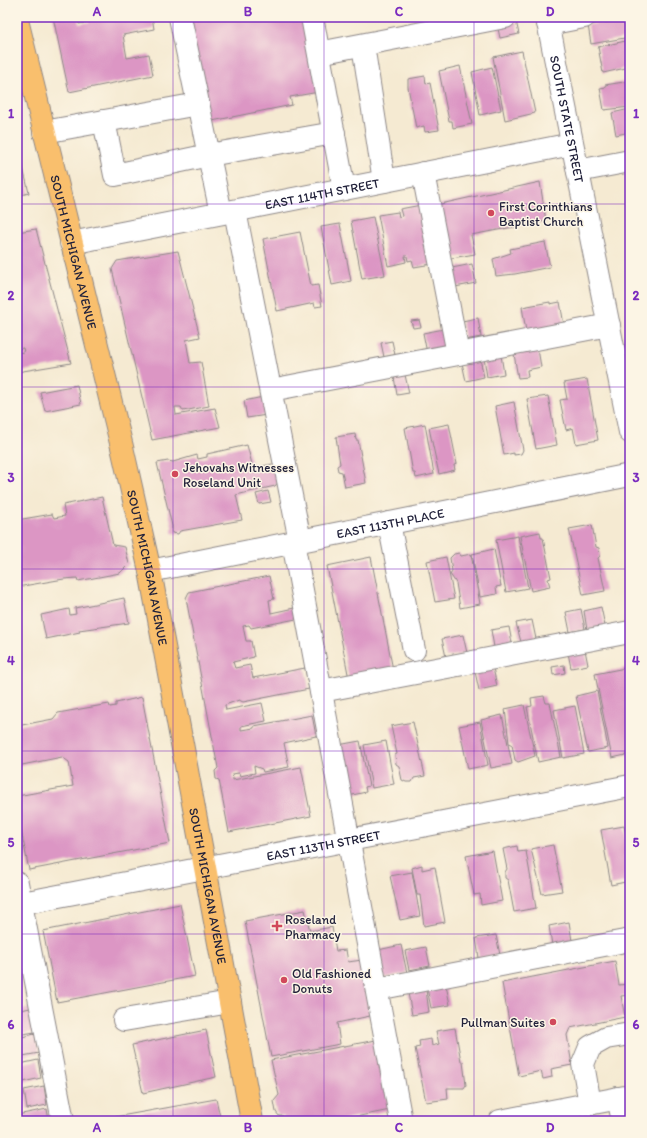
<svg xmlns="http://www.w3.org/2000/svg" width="647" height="1138" viewBox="0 0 647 1138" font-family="Itim,sans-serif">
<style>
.building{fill:#dc96c4}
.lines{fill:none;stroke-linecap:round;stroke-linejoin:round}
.minor-casing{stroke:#8c8686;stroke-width:24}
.major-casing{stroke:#8c8686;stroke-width:24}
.minor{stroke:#fff;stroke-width:22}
.major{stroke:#f9bf6d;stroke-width:22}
.grid{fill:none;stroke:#7b2cbf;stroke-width:1;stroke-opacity:0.55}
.poi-dot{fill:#d1495b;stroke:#fcf5e5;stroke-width:1.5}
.labels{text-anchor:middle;stroke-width:3;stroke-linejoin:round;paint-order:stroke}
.street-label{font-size:13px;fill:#22223b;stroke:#fcf5e5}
.poi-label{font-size:13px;fill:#22223b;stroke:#fcf5e5;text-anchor:start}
.neatline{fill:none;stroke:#7b2cbf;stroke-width:1.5}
.grid-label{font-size:13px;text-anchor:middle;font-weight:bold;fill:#7b2cbf}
</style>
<rect width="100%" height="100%" fill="#fcf5e5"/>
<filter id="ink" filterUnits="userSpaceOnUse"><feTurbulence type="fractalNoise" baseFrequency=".025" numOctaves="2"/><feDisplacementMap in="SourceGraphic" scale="8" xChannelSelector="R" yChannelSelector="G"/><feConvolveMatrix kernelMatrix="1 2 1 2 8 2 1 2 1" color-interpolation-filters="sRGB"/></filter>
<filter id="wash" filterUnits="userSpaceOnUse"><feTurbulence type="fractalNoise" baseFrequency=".012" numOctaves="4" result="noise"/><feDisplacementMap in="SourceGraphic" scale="16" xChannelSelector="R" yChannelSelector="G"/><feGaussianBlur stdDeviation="0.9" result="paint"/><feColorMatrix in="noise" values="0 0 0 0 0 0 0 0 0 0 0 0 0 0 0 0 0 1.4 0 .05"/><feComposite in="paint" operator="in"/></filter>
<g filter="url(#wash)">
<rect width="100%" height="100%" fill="#f5ead2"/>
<g id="blocks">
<path class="building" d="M53 17H78L79 24 90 22 89 19 100 17H118V20L124 17H152L154 29 123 35 127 58 149 54 153 75 69 92Z
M186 17H304L319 92 290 97 292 105 207 122Z
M630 18V37L591 44 588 25Z
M516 21 519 34 500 38 497 24Z
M630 40V67L603 73 598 47Z
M522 51 535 113 505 120 493 57Z
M460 66 472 124 453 128 452 121H449L439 71Z
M492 67 501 110 480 115 472 72Z
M425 76 426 84 430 83 439 130 425 132 424 126 416 128 408 87V79Z
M630 81V107L604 110 600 88 606 87 605 85Z
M630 109V132L616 135 612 113Z
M17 142 29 193 17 196Z
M540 182 546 221 471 235 475 254 446 259 436 205Z
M421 205 432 264 414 267 412 260 408 261 407 256H405L406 262 388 266 378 215 398 212 399 217 402 216 400 209Z
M373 217 385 275 362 279 351 221Z
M340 224 351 281 332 285 321 227Z
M36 229 71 363 17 372V353L24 352 23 348 17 349V232Z
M300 232 311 286 318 285 322 306 315 307 314 303 277 311 263 239Z
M545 242 550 267 515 274 496 276 493 259 511 253 510 249Z
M178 251 200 337 186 340 190 363 201 362 209 406 183 411 181 407H175L176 415 215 408 220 427 152 440 112 269 117 261Z
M472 264 476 283 455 287 452 268Z
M550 302V304L560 302 564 325 526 331 522 307Z
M478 318 481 337 465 340 462 321Z
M419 320 421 327 413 328 411 321Z
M444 329 448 349 427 353 423 333Z
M392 341 395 355 384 357 381 343Z
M538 349 541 367 527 370 528 377 518 378 514 354Z
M501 355 504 374 487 377 484 358Z
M480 359 484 377 466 381 462 363Z
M405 375 409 393 397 395 394 377Z
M587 379 598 440 576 444 573 428 566 430 560 400 567 399 564 383Z
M77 385 81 404 45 411 40 392Z
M548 396 557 445 536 449 527 399Z
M263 397 267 415 247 418 244 401Z
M514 402 523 450 521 454 514 455V453L504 455 495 406Z
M425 424 434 474 416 478 415 473H413L405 428Z
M449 424 457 464 454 465 455 470 439 474 429 428Z
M355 434 356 440H358L366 483 345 487 342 472 338 471 337 466 340 464 336 437Z
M247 445 253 468 277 463 280 480 275 486 236 495 242 520 180 531 178 534 172 533V526L157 463 168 461 173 462 197 455 198 459 207 457V454Z
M268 491 271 502 259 504 256 494Z
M102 497 113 545 125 547 129 564 120 573 78 581 77 578 64 579 17 587V520L52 514 54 518 65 516 63 505Z
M592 525 596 547 599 548 600 556 598 558 605 591 583 595 569 529Z
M540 532 541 538H543L551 578 548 579 550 587 531 591 520 536Z
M518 536 528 588 506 592 496 540Z
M494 549 501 586 496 587 497 594 480 597 472 554Z
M459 553 461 556 471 554 480 604 460 608 456 583 450 574 452 571 450 558 454 554Z
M371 557 393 670 349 679 327 566Z
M446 557 454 599 435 602 427 561Z
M269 576 274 599 269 600 271 613 294 608 296 619 251 628 249 625 243 626 246 641H251L254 657 233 662 235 668 250 665 253 678 305 668 309 689 243 702 239 700 225 705 226 710 262 703 266 721 241 726V730L254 728V726L312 715 316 736 284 743 289 767 263 772 262 769 254 766 255 773 240 776 239 773 232 774 233 779V780L301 767 311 816 229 832 219 780 216 779 215 771 218 768 186 598 189 592Z
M124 598 129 623 79 630 80 632 46 639 41 615 69 609 70 615 76 614 75 608Z
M601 607 605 626 587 630 584 611Z
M581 609 585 629 570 632 566 612Z
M532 620 536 639 521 642 516 623Z
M509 627 512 643 494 647 491 630Z
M463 635 467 653 446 657 442 639Z
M585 650 588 665 571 668 568 653Z
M564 665 565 673 553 675 552 667Z
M630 667V754L612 758 595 674Z
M493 668 497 686 479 690 475 672Z
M597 691 608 748 588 752 576 696Z
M544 696 546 703H550L561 757 538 762 527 707 532 706 531 698Z
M142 697 170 843 29 870 17 810V796L73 786 69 762 62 757 17 766V726L53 719 58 713 109 704 110 707 116 706V703Z
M524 705 535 756 518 762 515 760 512 745 509 743 505 709Z
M575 706 584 754 563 758 554 710Z
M502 715 512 764 491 768 481 720Z
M413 722 425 776 414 778 412 782H406L402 780 399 766 396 764 395 755 397 754 391 726Z
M480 722 488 765 468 769 459 726Z
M360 741 369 786 365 787 366 792 348 796 338 745Z
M386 741 394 784 372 788 364 745Z
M624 826 630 857V881L611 885 601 830Z
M553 845 562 891 542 894 531 849Z
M517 846 518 852 526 851 536 908 514 912 508 880 505 878V872L507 869 503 849Z
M493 851 502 901 481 905 480 894 474 895 466 856Z
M422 865V870L435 867 445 922 424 926 420 895H417L412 868Z
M412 872 420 916 400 920 390 876Z
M180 904 195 976 57 1002 43 931Z
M305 910 310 931 332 927 336 951 346 950 348 962 362 960 370 1016 337 1023 340 1044 271 1057 245 921Z
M569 922 572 941 552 945 549 926Z
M496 935 500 955 479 958 476 938Z
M401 945 407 973 384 978 378 950Z
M426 947 430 966 409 970 405 951Z
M615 961 619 985 628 984 630 995 621 996 625 1017 570 1028 567 1035 572 1065 551 1069 552 1077 543 1079 541 1071 519 1076 502 983Z
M446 985 450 1005 431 1008 427 988Z
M426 990 429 1012 412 1015 408 993Z
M30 1008 35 1032 17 1035V1011Z
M455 1028 461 1061 463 1062 466 1085 464 1088H447L448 1099 426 1102 415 1048 420 1047 419 1041 431 1039 432 1046 439 1044 436 1031Z
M206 1030 216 1077 143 1093 132 1045Z
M35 1034 39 1053 17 1057V1038Z
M376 1040 390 1110 335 1121H284L283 1116H279L276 1112 274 1101 279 1095 271 1060Z
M38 1060 41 1078 23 1082 20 1064Z
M44 1086 47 1105 27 1109 24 1090Z
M216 1099 221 1121H116L115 1117Z
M47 1109 49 1121H17V1115Z"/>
</g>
</g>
<g filter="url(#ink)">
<use href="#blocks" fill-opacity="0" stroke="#8c8686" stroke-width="1"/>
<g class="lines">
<defs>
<g id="minor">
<path d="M180 17 221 213"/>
<path d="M312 17 344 189"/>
<path id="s1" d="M547 17 630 432"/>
<path d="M548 24 584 17"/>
<path d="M363 45 384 181"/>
<path d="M319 53 505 17"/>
<path d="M104 121 115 175 209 155 334 133"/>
<path d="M44 132 198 104"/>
<path d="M578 171 630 161"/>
<path d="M423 173 458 354"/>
<path d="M235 211 300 541"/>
<path id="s2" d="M71 243 572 144"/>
<path d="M271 390 609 325"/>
<path d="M389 523 414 650"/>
<path d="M293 542 401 1121"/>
<path id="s3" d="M150 571 630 475"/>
<path d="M321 691 630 632"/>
<path d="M17 883 63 1121"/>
<path id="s4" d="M17 904 630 786"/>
<path d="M377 989 630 940"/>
<path d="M124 1020 230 1002"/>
<path d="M618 1098 623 1121"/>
<path d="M590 1104 583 1064 590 1047 606 1038 630 1034"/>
<path d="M500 1121 630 1096"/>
</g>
<g id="major">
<path id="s5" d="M17 20 122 447 150 571 252 1121"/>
</g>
</defs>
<use href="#minor" class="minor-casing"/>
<use href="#major" class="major-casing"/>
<use href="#minor" class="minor"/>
<use href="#major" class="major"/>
</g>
</g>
<path class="grid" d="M173 17V1121M324 17V1121M474 17V1121M17 204H630M17 387H630M17 569H630M17 751H630M17 934H630"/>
<g class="poi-dot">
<circle cx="491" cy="213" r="4"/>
<circle cx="175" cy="474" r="4"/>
<path d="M275 920h4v4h4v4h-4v4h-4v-4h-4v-4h4z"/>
<circle cx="284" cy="980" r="4"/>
<circle cx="553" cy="1022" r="4"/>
</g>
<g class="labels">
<g class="street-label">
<text dy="5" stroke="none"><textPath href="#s1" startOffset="104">SOUTH STATE STREET</textPath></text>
<text dy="5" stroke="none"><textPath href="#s2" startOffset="256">EAST 114TH STREET</textPath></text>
<text dy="5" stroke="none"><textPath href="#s5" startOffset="239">SOUTH MICHIGAN AVENUE</textPath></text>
<text dy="5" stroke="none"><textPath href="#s3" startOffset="245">EAST 113TH PLACE</textPath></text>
<text dy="5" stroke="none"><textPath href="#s5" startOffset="563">SOUTH MICHIGAN AVENUE</textPath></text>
<text dy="5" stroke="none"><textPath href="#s4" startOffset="312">EAST 113TH STREET</textPath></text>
<text dy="5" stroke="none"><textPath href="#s5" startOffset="887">SOUTH MICHIGAN AVENUE</textPath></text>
</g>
<g class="poi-label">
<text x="499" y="211">First Corinthians<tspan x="499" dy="15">Baptist Church</tspan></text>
<text x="183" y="472">Jehovahs Witnesses<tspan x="183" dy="15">Roseland Unit</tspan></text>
<text x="285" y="924">Roseland<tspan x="285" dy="15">Pharmacy</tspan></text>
<text x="292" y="978">Old Fashioned<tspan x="292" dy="15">Donuts</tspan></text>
<text x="545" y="1027" text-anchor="end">Pullman Suites</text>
</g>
</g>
<rect width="647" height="1138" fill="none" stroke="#fcf5e5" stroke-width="44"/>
<rect x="22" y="22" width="603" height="1094" class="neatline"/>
<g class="grid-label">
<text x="97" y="16">A</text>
<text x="248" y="16">B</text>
<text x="399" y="16">C</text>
<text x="550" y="16">D</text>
<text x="11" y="118">1</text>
<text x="636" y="118">1</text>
<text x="11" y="300">2</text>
<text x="636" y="300">2</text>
<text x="11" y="482">3</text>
<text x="636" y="482">3</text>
<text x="11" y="665">4</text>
<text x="636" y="665">4</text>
<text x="11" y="847">5</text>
<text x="636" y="847">5</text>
<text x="11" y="1029">6</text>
<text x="636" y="1029">6</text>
<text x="97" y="1132">A</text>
<text x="248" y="1132">B</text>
<text x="399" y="1132">C</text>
<text x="550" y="1132">D</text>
</g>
</svg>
